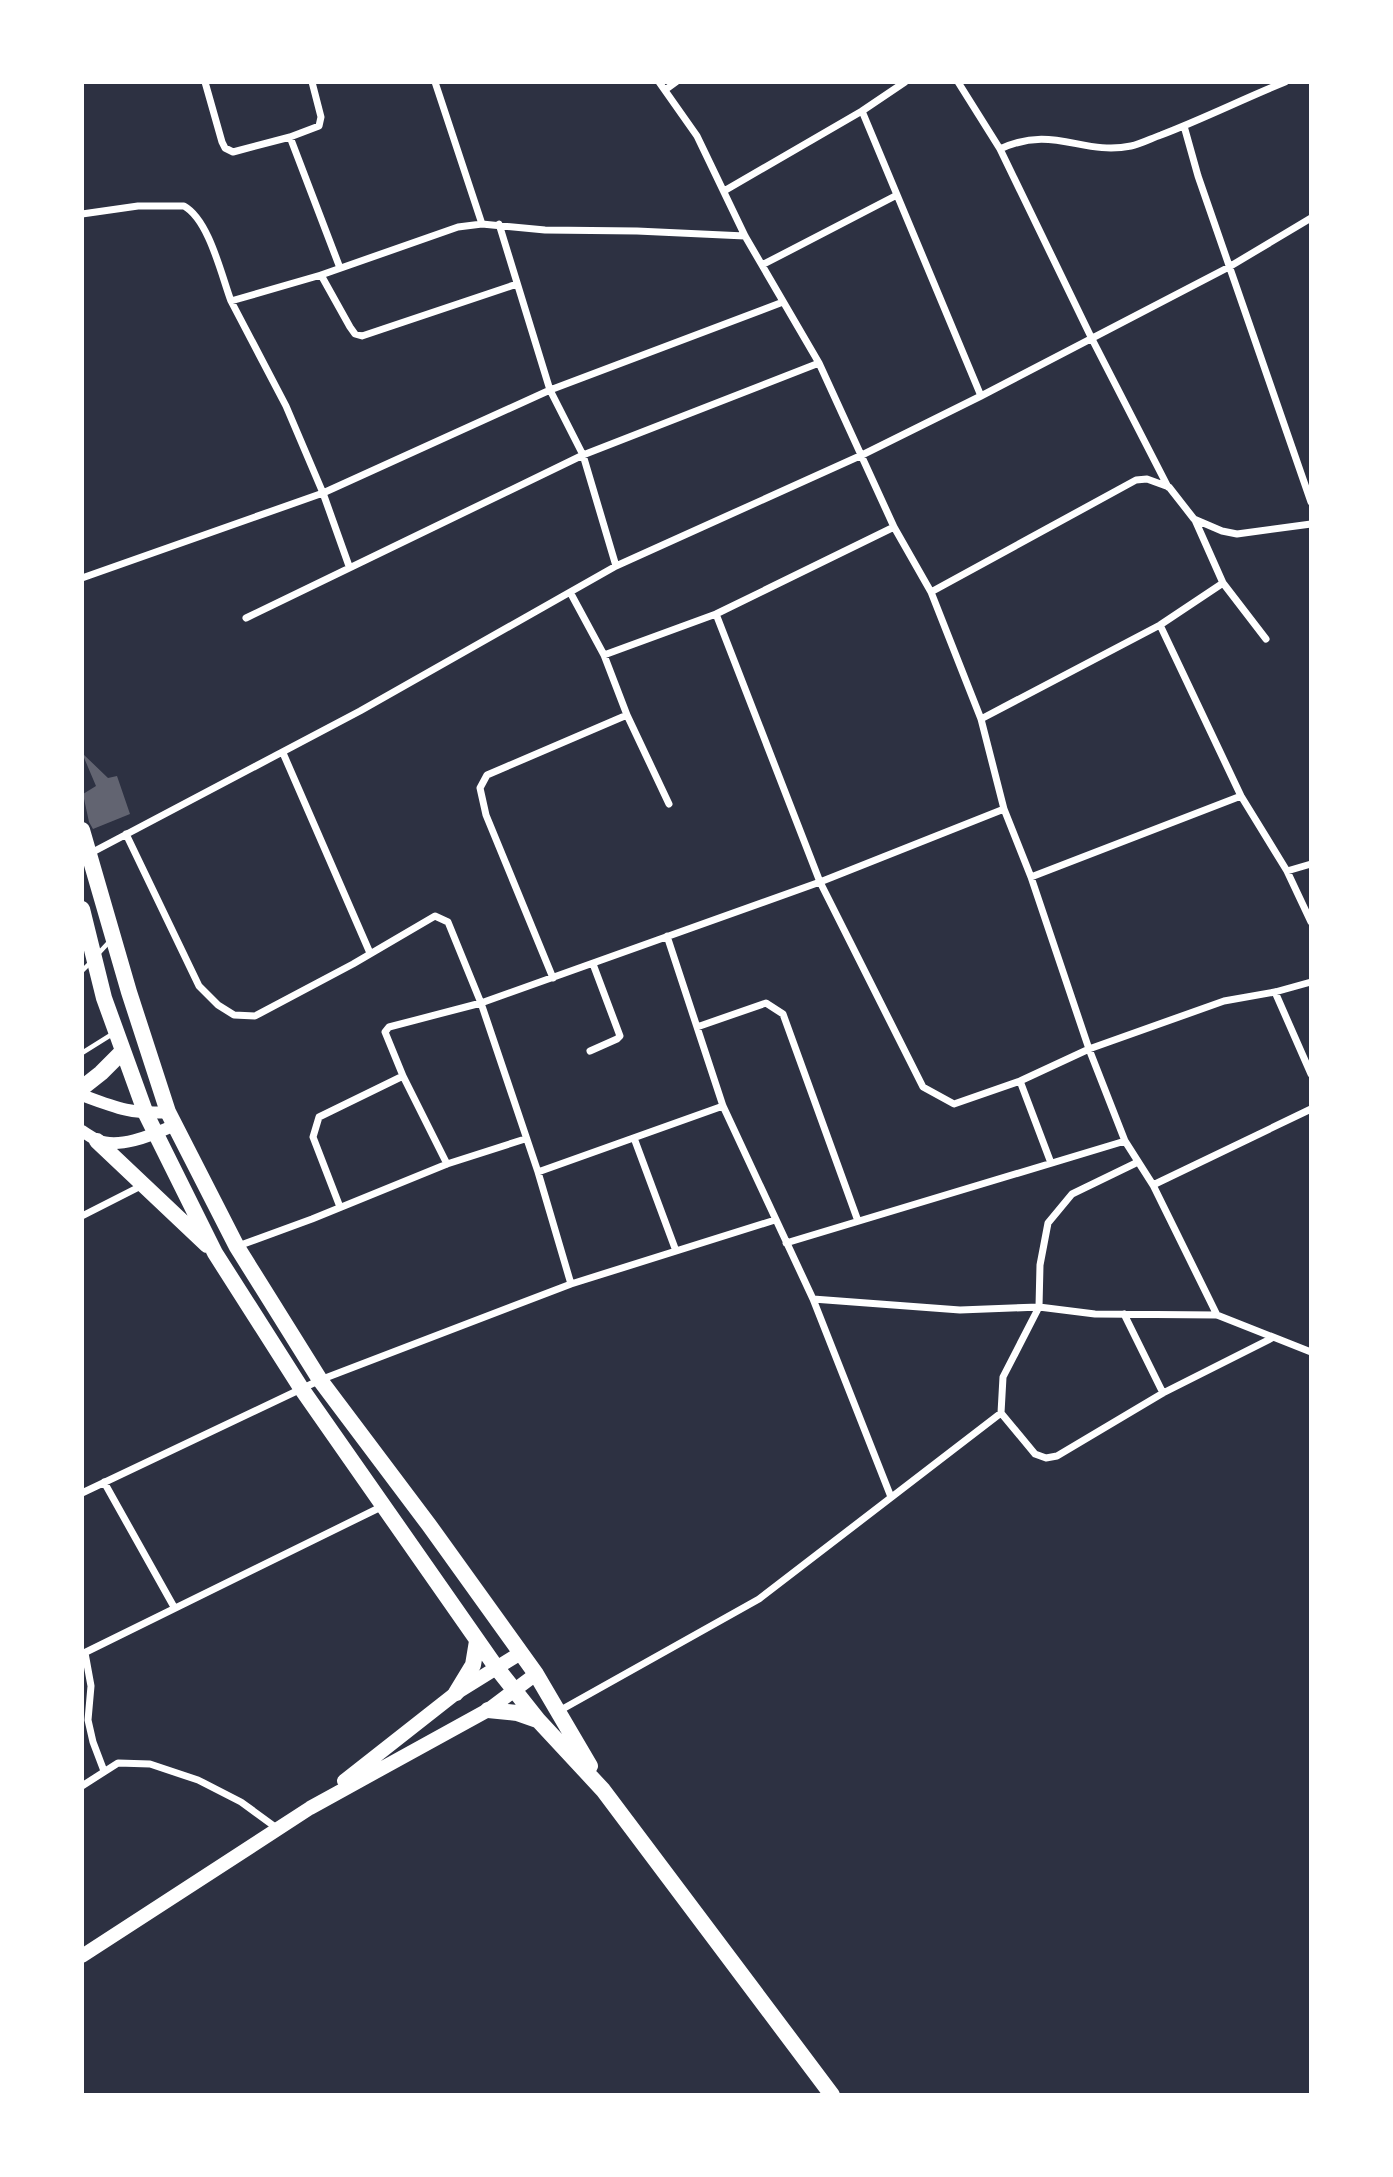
<svg xmlns="http://www.w3.org/2000/svg" width="1393" height="2177" viewBox="0 0 1393 2177" font-family="'Fira Sans',sans-serif">
<style>
.building{fill:#626471}
.lines{fill:none;stroke-linecap:round;stroke-linejoin:round}
.service{stroke:#fff;stroke-width:4.5}
.minor{stroke:#fff;stroke-width:7}
.tertiary{stroke:#fff;stroke-width:12}
.secondary{stroke:#fff;stroke-width:14}
.trunk{stroke:#fff;stroke-width:16}
</style>
<rect width="100%" height="100%" fill="#2d3142"/>
<path class="building" d="M82 753 108 778 117 776 130 814 93 829 89 822 83 794 96 786Z"/>
<g class="lines">
<path class="service" d="M97 955 110 941
M82 971 91 962
M82 1053 114 1033"/>
<path class="minor" d="M205 82 222 142 225 148 233 152 290 137 319 126 321 117 312 82
M435 82 482 224
M659 82 697 136 745 236 819 363 894 527 931 592 1136 480 1147 479 1169 487 1194 519 1222 531 1237 534 1311 524
M958 82 1000 149C1054 124 1082 156 1131 146 1141 144 1152 138 1161 135 1203 119 1243 99 1285 82
M665 90 676 82
M862 111 981 396
M1184 126 1198 176 1311 502
M290 137 340 268
M1000 149 1092 339 1168 487
M724 191 862 111 905 82
M82 214 138 206H184C209 220 221 274 231 301L321 275 458 227 482 224 545 230 637 231 745 236
M499 224 550 390 583 455 616 566
M762 265 897 195
M321 275 350 327 355 334 362 336 517 284
M231 301 286 406 323 493 550 390 783 302
M1195 520 1223 583 1266 639
M82 578 323 493 349 566
M570 592 604 655 627 715 669 804
M931 592 981 719 1004 809 1031 877 1089 1049 1125 1141 1153 1185 1217 1315
M716 614 820 882 923 1087 954 1104 1020 1081 1089 1049 1224 1001 1275 992 1311 982
M246 618 583 455 819 363
M1160 625 1241 796 1287 871 1311 922
M604 655 716 614 894 527
M981 719 1160 625 1223 583
M283 753 370 953
M126 834 199 986 218 1005 234 1015 255 1016 353 964 435 916 448 922 481 1003 389 1027 385 1032 403 1076 447 1164
M89 854 360 711 616 566 862 455 981 396 1229 267 1311 218
M1287 871 1311 864
M1031 877 1241 796
M667 936 723 1106 813 1299 960 1310 1039 1307 1095 1314 1217 1315 1311 1352
M553 978 486 815 480 788 487 775 627 715
M1275 992 1311 1074
M697 1027 766 1003 783 1014 858 1221
M590 1051 617 1039 620 1036 593 964
M1020 1081 1051 1163
M634 1138 676 1251
M1138 1162 1072 1194 1048 1223 1040 1265 1039 1307 1003 1377 1001 1413 1035 1454 1046 1458 1057 1456 1163 1393 1272 1338
M538 1172 723 1106
M1153 1185 1311 1109
M340 1207 313 1137 319 1117 403 1076
M82 1216 143 1185
M786 1243 1125 1141
M238 1246 312 1219 447 1164 525 1139
M571 1284 538 1172 481 1003 820 882 1004 809
M813 1299 891 1497
M1124 1314 1163 1393
M104 1482 174 1607
M82 1493 320 1380 571 1284 775 1220
M85 1653 91 1686 88 1720 93 1742 104 1771
M82 1654 383 1506
M559 1711 759 1599 1001 1413
M82 1786 118 1763 150 1764 198 1780 241 1802 278 1829"/>
<path class="tertiary" d="M82 1095C114 1107 133 1115 168 1112
M82 1131C87 1134 92 1138 97 1140 120 1150 154 1134 175 1125"/>
<path class="secondary" d="M344 1781 456 1693 519 1654
M82 1956 310 1808 488 1710 536 1674"/>
<path class="trunk" d="M82 830 129 992 168 1112 237 1247 320 1380 429 1525 536 1674 590 1766
M82 909 104 998 146 1114 215 1253 301 1388 496 1667 538 1720 603 1790 832 2095
M82 1088 101 1073 123 1051
M97 1141 207 1245
M456 1693 473 1665 477 1641
M488 1710 517 1713 537 1720"/>
</g>
<rect width="1393" height="2177" fill="none" stroke="#ffffff" stroke-width="168"/>
</svg>
